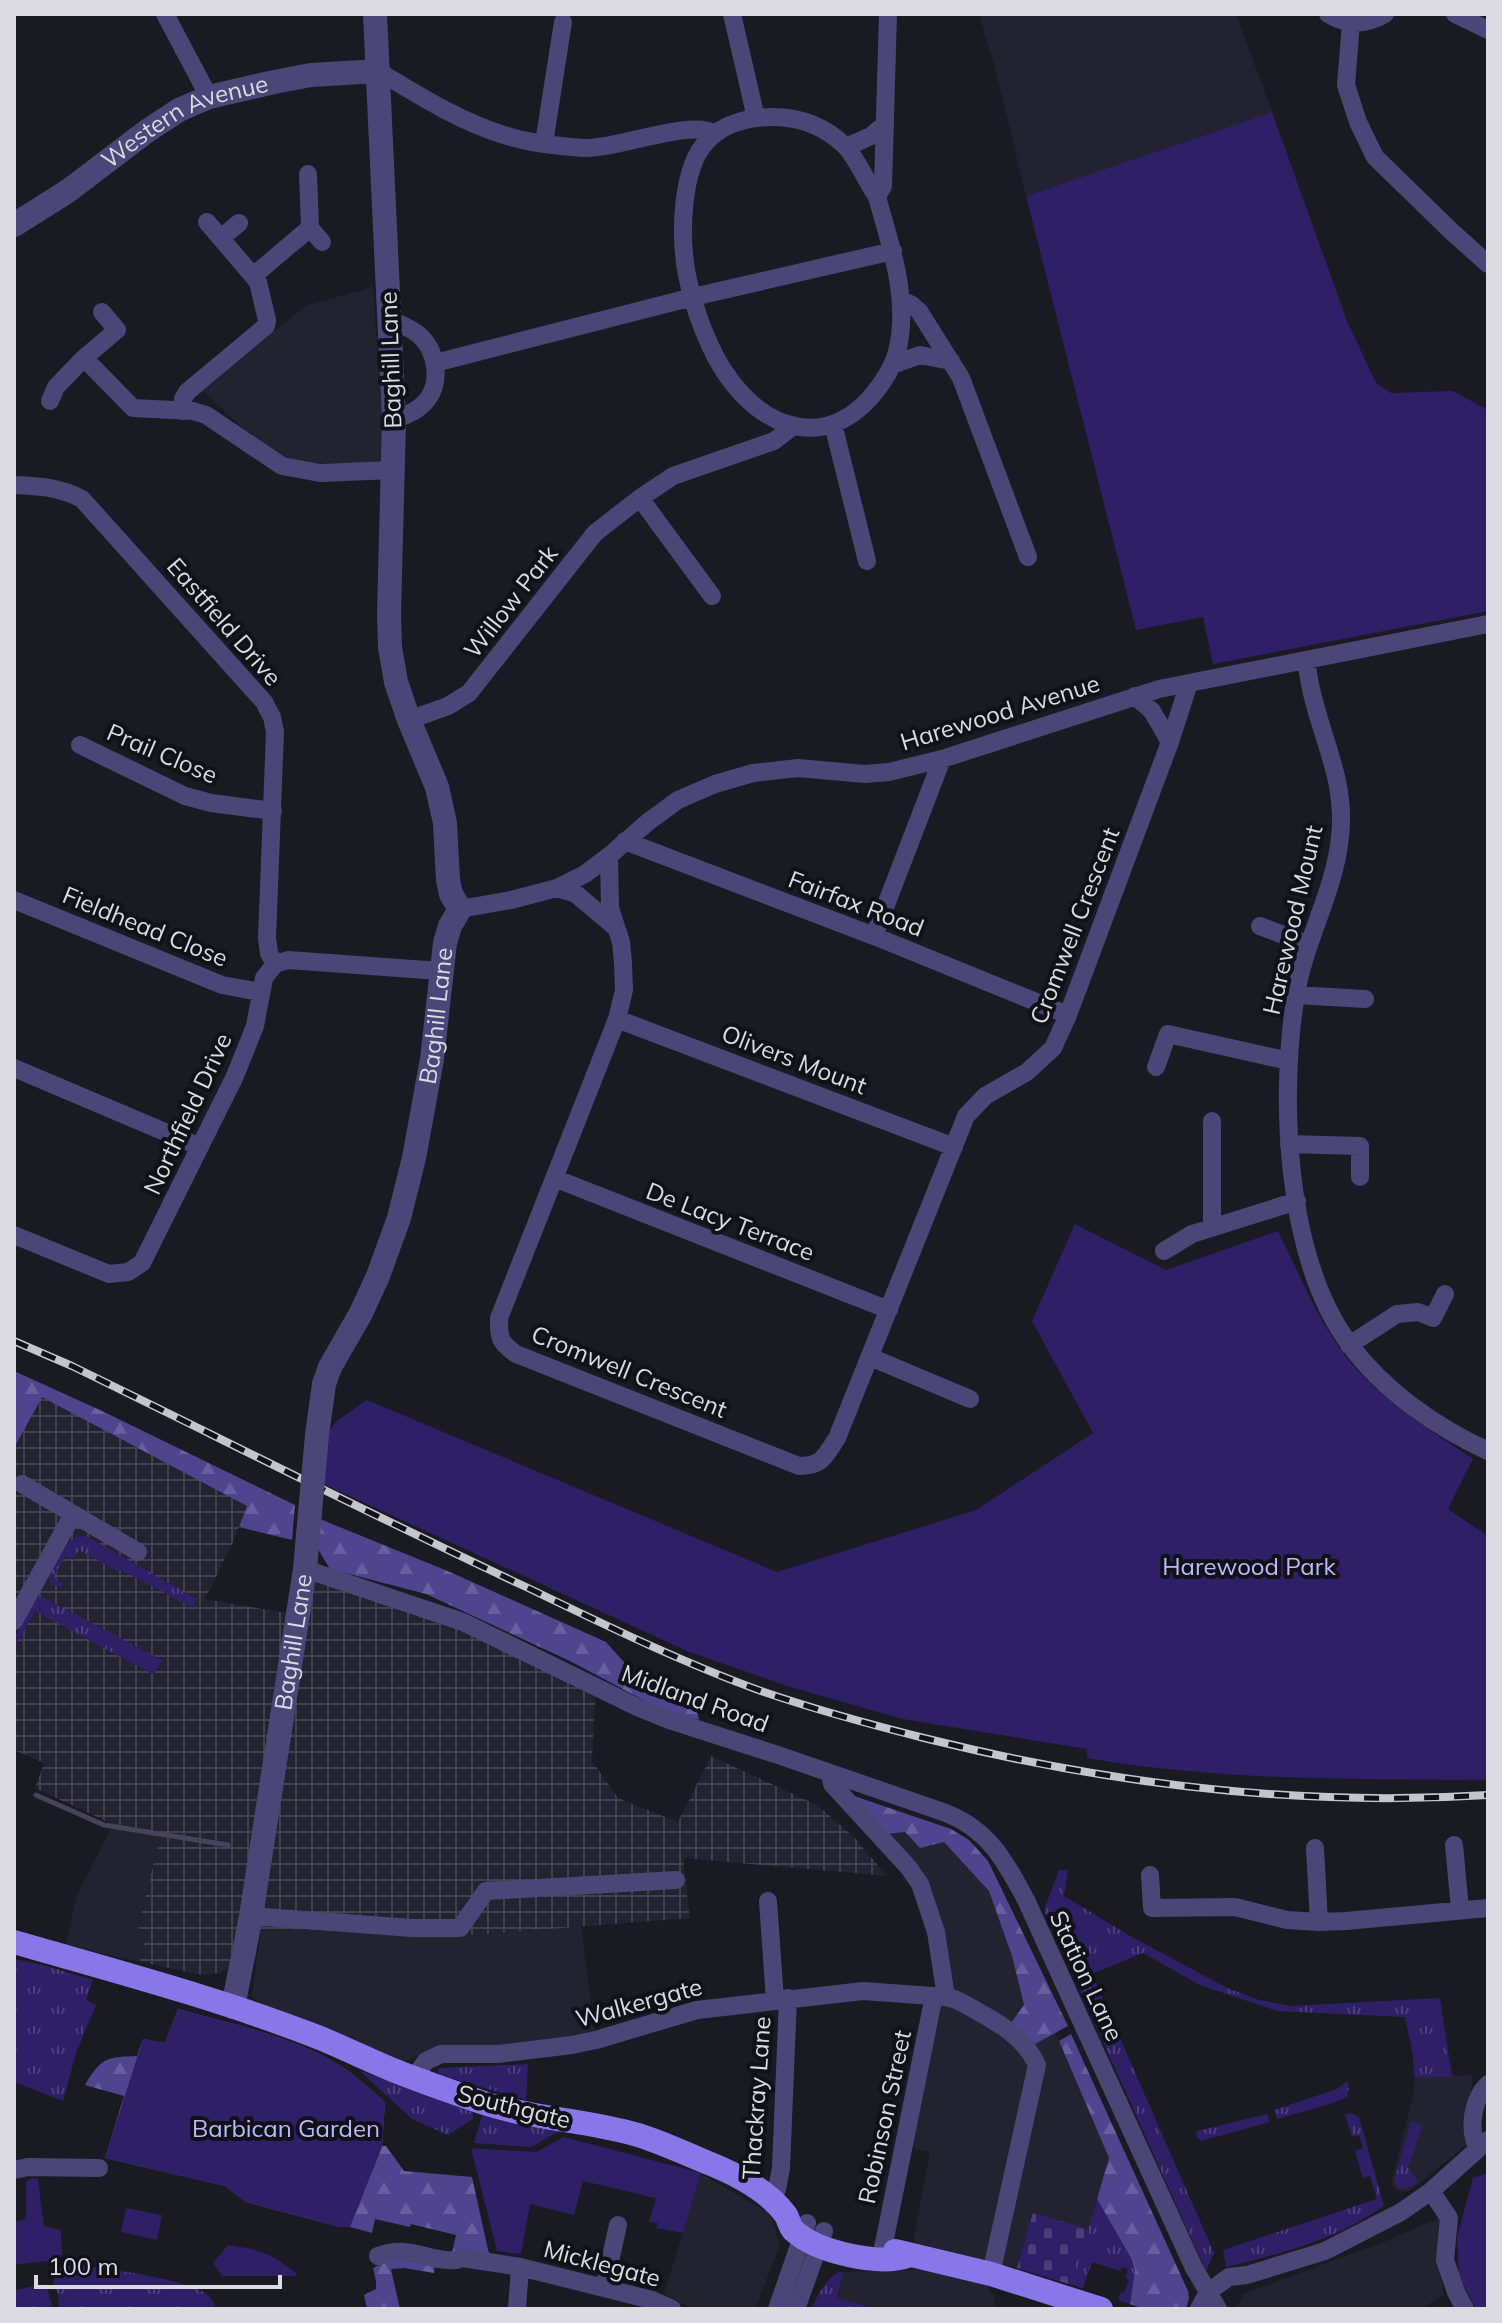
<svg xmlns="http://www.w3.org/2000/svg" width="1502" height="2323" viewBox="0 0 1502 2323" font-family="Mulish,sans-serif">
<style>
.built{fill:#232230}
.industrial{fill:url(#industrial-grid)}
.grass{fill:url(#grass-tufts)}
.forest{fill:url(#forest-firs)}
.cemetery{fill:url(#cemetery-stones)}
.green{fill:#2f1f66}
.lines{fill:none;stroke-linecap:round;stroke-linejoin:round}
.stream{stroke:#48425b;stroke-width:5}
.minor{stroke:#4c4678;stroke-width:18}
.tertiary{stroke:#4c4678;stroke-width:24}
.trunk{stroke:#8977e9;stroke-width:24}
.rail-casing{stroke:#c5c5cc;stroke-width:8}
.rail{stroke:#111119;stroke-width:5;stroke-dasharray:15;stroke-linecap:butt}
.tertiary-bridge{stroke:#4c4678;stroke-width:24}
.labels{text-anchor:middle;stroke-width:8;stroke-linejoin:round;paint-order:stroke}
.street-label{font-size:24px;fill:#dbdbe1;stroke:#111119}
.park-label{font-size:24px;fill:#beb9f9;stroke:#111119}
</style>
<defs>
<pattern id="industrial-grid" width="8" height="8" patternUnits="userSpaceOnUse" patternTransform="scale(2)"><rect width="8" height="8" fill="#232230"/><path d="M0 4h8M4 0v8" fill="none" stroke="#42424e"/></pattern>
<pattern id="grass-tufts" width="24" height="20" patternUnits="userSpaceOnUse" patternTransform="scale(2)"><rect width="24" height="20" fill="#2f1f66"/><path d="M3 7l-1-3M5 7V3M7 7l1-3M15 17l-1-3M17 17v-4M19 17l1-3" fill="none" stroke="#4d3f7c"/></pattern>
<pattern id="forest-firs" width="22" height="20" patternUnits="userSpaceOnUse" patternTransform="scale(2)"><rect width="22" height="20" fill="#50448f"/><path d="M5 1l3.5 6h-7zM16 11l3.5 6h-7z" fill="#695e9e"/></pattern>
<pattern id="cemetery-stones" width="16" height="16" patternUnits="userSpaceOnUse" patternTransform="scale(2)"><rect width="16" height="16" fill="#2f1f66"/><path d="M2 7V4a2 2 0 0 1 4 0v3zM10 15v-3a2 2 0 0 1 4 0v3z" fill="#4d3f7c"/></pattern>
</defs>
<rect width="100%" height="100%" fill="#1a1a23"/>
<path class="built" d="M979 14H1236L1272 112 1026 196 997 76Z
M373 287 385 463H296L263 447 203 391 305 306Z
M113 1824 160 1838 138 1928 147 1931 140 1962 66 1945 76 1897Z
M905 1832 916 1845 944 1841 989 1891 1012 1956 1024 2005 1026 2034 1035 2043 1055 2033 1109 2158 1088 2229 1033 2213 1017 2268 913 2243 930 2152 908 2147 941 2011 946 1969 939 1932 887 1834Z
M581 1926 595 2037 497 2049 427 2050 406 2061 399 2062 261 2006 252 1995 261 1929 473 1935Z
M1473 2075 1466 2127 1467 2144 1415 2187 1407 2192 1398 2191 1391 2184 1414 2091V2077Z
M701 2174 768 2212 772 2219 780 2245 755 2309H693L664 2294Z
M1441 2217 1438 2263 1444 2295 1420 2309H1237L1243 2294 1384 2242Z
M926 2269 986 2284 995 2299 993 2309H876L837 2298 843 2272Z"/>
<path class="industrial" d="M42 1396 248 1506 233 1542 205 1599 297 1615 305 1569 463 1622 596 1688 592 1761 618 1798 678 1822 711 1756 817 1805 854 1837 887 1876 683 1858 690 1918 473 1935 261 1929 230 1967 219 1973 202 1975 140 1962 147 1931 138 1928 160 1838 112 1824 35 1788 44 1763 14 1750V1448Z"/>
<path class="grass" d="M86 1536 197 1599 193 1608 121 1570 119 1572 79 1550 73 1560 65 1556 53 1578 64 1584 63 1586H53L50 1582 48 1574 66 1544 76 1537Z
M43 1597 162 1660 154 1675 35 1611 14 1649V1638L35 1599Z
M1059 1870H1068L1064 1896 1130 1936 1227 1988 1259 2000 1291 2006 1440 1998 1452 2077H1414L1413 2056 1405 2017 1277 2011 1200 1985 1143 1953 1092 1974 1214 2253 1206 2271 1044 1910Z
M14 1959 43 1965 93 1980 86 2000 96 2005 76 2053 63 2101 14 2082Z
M528 2064 526 2100 440 2075 438 2072 439 2068Z
M360 2071 473 2112V2119L448 2135 412 2119Z
M1347 2081 1349 2087 1347 2097 1330 2104 1277 2119 1274 2110 1337 2089Z
M483 2113 561 2130 531 2147 474 2143Z
M1351 2113 1359 2117 1384 2206C1333 2241 1286 2252 1226 2267L1223 2250 1377 2199 1370 2176 1363 2178 1355 2151 1363 2148 1359 2135 1352 2137 1345 2114Z
M1267 2114 1270 2122 1201 2141 1196 2136 1197 2131Z
M1411 2121 1423 2125 1408 2168 1419 2182C1409 2187 1401 2194 1394 2182Z
M1097 2199 1131 2258 1135 2270 1130 2304 1118 2300 1121 2292 1124 2293 1129 2280 1125 2278 1128 2269 1122 2267 1120 2271 1092 2262 1083 2288 1017 2268 1033 2213 1088 2229Z
M73 2265C102 2268 185 2278 206 2294 212 2298 214 2303 216 2309H59L58 2294 53 2282 60 2269Z
M839 2272H843L837 2298 876 2309H811C818 2295 825 2279 839 2272Z
M46 2284 53 2309H14V2290Z"/>
<path class="forest" d="M14 1371 102 1411 295 1505 292 1540 239 1527 247 1506 42 1397 14 1448Z
M315 1517 450 1572 606 1642 631 1670 696 1707 699 1720 664 1711 570 1661 426 1594 330 1569 318 1549Z
M854 1796 951 1829 969 1840 988 1861 1068 2026 1035 2044 1011 2023 1024 2005 1012 1956 989 1891 944 1842 920 1848 905 1832 887 1834Z
M178 2009C231 2024 289 2035 336 2063 354 2074 369 2088 385 2102L382 2146H386L404 2171 472 2177 489 2254 452 2253 456 2235 411 2224 410 2227 375 2219 372 2233 350 2227H340L246 2202 225 2186 105 2158 124 2096 85 2085C101 2058 106 2057 137 2056L143 2039 165 2043Z
M1071 2034 1188 2291 1189 2298 1186 2309H1144L1130 2304 1135 2270 1131 2258 1097 2199 1109 2158 1059 2041Z
M400 2255 435 2262 434 2273 404 2268 391 2269 400 2309H367L364 2295 376 2289V2281L373 2268Z"/>
<path class="cemetery" d="M1033 2213 1088 2229 1072 2285 1017 2268Z"/>
<path class="green" d="M1272 112 1347 321 1376 383 1391 393 1452 391 1485 408 1488 416V611L1213 664 1203 617 1136 630 1026 196Z
M1075 1224 1166 1270 1278 1231C1303 1281 1324 1338 1365 1378 1397 1410 1436 1434 1473 1459L1448 1509 1488 1536V1780C1354 1779 1219 1781 1087 1758V1749L903 1719 787 1686 687 1651 319 1482 324 1441 335 1422 367 1400 777 1572 976 1510 1093 1433 1032 1321Z
M178 2009C231 2024 289 2035 336 2063 354 2074 369 2088 385 2102L382 2147 350 2227H340L246 2202 225 2186 105 2158 143 2039 165 2043Z
M564 2137 701 2173 683 2233 656 2228 658 2223 649 2222 656 2198 583 2181 574 2215 530 2204 521 2254 497 2251 471 2148 536 2152Z
M1488 2173 1486 2202 1488 2203V2309H1476L1459 2276 1457 2237 1473 2178Z
M32 2178 38 2179 44 2226 61 2230 62 2259 14 2265V2222L25 2219 26 2214V2182Z
M126 2208 162 2215 157 2240 121 2232Z
M228 2245C262 2250 270 2253 297 2274L296 2276H222L213 2263Z"/>
<g class="lines">
<path class="stream" d="M36 1795 104 1825 228 1845"/>
<path class="minor" d="M165 14 209 97
M732 14 756 118
M1328 14C1347 26 1366 25 1385 14
M1455 14 1488 30
M1351 23 1346 85 1358 122 1375 157 1451 231 1488 264
M378 71C418 95 459 121 504 135 528 143 557 146 583 148 616 150 691 118 715 134
M544 143 563 22
M846 147 871 136 885 124
M308 174 310 228 322 242
M877 197C866 181 858 160 845 146 826 127 800 117 774 117 750 117 723 123 707 141 680 169 680 239 687 275 694 310 710 354 731 381 768 430 825 448 870 398 882 384 892 370 897 352 910 300 891 247 877 197L883 186 888 14
M221 238 239 223
M253 276 310 228
M901 300 912 305 919 311 961 378 1028 557
M391 320C400 324 411 328 419 335 436 350 442 381 427 400 418 411 407 415 394 420
M84 358 117 330 102 312
M435 363 693 297 893 251
M892 365 920 355 951 361
M50 401 56 387 84 358 133 408 193 411 206 415 282 466 320 473 394 470
M182 411 183 399 187 392 266 326 267 320 258 282 207 222
M833 424 867 561
M14 485C40 486 59 487 82 499L264 702 272 717 275 732 267 938 269 953 275 964
M640 498 712 596
M1306 660C1308 673 1310 688 1314 701 1326 748 1346 786 1340 837 1335 890 1305 940 1296 994 1279 1097 1285 1258 1350 1345 1384 1391 1436 1427 1488 1451
M1135 696 1152 711 1170 742
M409 720 448 706 469 693 595 533 640 498 673 476 774 441 792 427
M80 745 185 796 211 803 273 811
M625 841 874 936 1068 1015
M609 856 610 908 621 942 623 963 624 990 617 1019 499 1318C499 1338 499 1342 516 1354L799 1466C823 1466 825 1456 837 1438L966 1116 985 1096 1027 1072 1053 1048 1068 1015 1170 742 1189 683
M557 888 576 894 614 926
M14 900 222 985 260 992
M460 909 511 900 557 888 585 874 609 856 648 822 678 800 715 784 753 773 798 768 865 774 889 772 942 759 1159 689 1488 624
M1260 926 1309 945
M874 936 942 759
M1296 995 1365 999
M617 1019 954 1147
M1156 1067 1168 1034 1289 1061
M14 1068 198 1146
M1289 1144 1360 1146V1177
M554 1178 889 1310
M1212 1227V1121
M14 1235 109 1274 128 1272 142 1263 235 1076 255 1026 264 978 275 964 288 960 440 971
M1164 1251 1192 1234 1297 1201
M1349 1345 1397 1314 1418 1312 1433 1318 1445 1294
M870 1357 970 1399
M22 1484 138 1552
M305 1569 463 1622 637 1707 669 1720 781 1756 946 1813C989 1830 1005 1861 1026 1900L1194 2268 1218 2309
M14 1621 73 1514
M830 1773 832 1784 909 1868 920 1884 936 1932 946 1997
M1454 1845 1460 1909
M1315 1848 1319 1922
M1150 1875 1152 1908 1235 1907 1287 1920 1319 1922 1346 1921 1488 1908
M768 1901 775 2000
M251 1916 412 1928H460L486 1891 676 1880
M414 2078 426 2061 441 2054H498L572 2045 596 2040 697 2010 863 1991 946 1997 957 2000C986 2016 1023 2033 1037 2065L991 2274
M1478 2149C1468 2130 1472 2099 1488 2084
M14 2170 28 2167 99 2168
M1431 2191 1449 2218 1445 2260 1456 2292 1465 2309
M771 2200 777 2189 781 2168 788 1998
M883 2248 934 1996
M378 2256C386 2253 395 2251 404 2252 423 2253 445 2265 463 2258L520 2267 652 2300 672 2309
M604 2288 618 2225
M517 2309 520 2267
M777 2309 807 2223
M796 2309 824 2231
M1199 2309 1208 2292 1229 2277 1247 2275 1325 2251 1401 2212 1431 2191 1488 2140"/>
<g class="tertiary">
<path id="s1" d="M14 225 68 191 147 131 179 110 209 97 274 82 311 75 378 71"/>
<path id="s2" d="M317 1435 324 1384 330 1367 361 1313 378 1276 399 1218 414 1158 432 1059 445 943 450 926 460 909 451 894 448 880 445 823 437 787 409 720 396 682 390 647 389 614 394 420 375 14"/>
<path id="s3" d="M233 2007 251 1916 305 1569 308 1535"/>
</g>
<path class="trunk" d="M14 1942C115 1971 217 1998 315 2036 343 2047 370 2061 398 2072 426 2083 455 2093 484 2103 533 2119 589 2120 638 2135 661 2142 684 2153 706 2162 734 2173 767 2189 786 2215 789 2220 789 2226 794 2231 817 2252 879 2266 908 2256
M895 2251 991 2274 1101 2309"/>
<defs>
<path id="rail" d="M14 1341 72 1366C224 1440 374 1516 526 1587 603 1624 681 1662 761 1691 816 1710 872 1725 928 1739 1110 1784 1300 1807 1488 1795"/>
</defs>
<use href="#rail" class="rail-casing"/>
<use href="#rail" class="rail"/>
<path class="tertiary-bridge" d="M308 1535 317 1435"/>
</g>
<g class="labels">
<g class="street-label">
<text dy="8" stroke="none"><textPath href="#s1" startOffset="202">Western Avenue</textPath></text>
<text transform="translate(391 360) rotate(-92)" y="8">Baghill Lane</text>
<text transform="translate(511 602) rotate(-52)" y="8">Willow Park</text>
<text transform="translate(224 622) rotate(49)" y="8">Eastfield Drive</text>
<text transform="translate(1000 713) rotate(-17)" y="8">Harewood Avenue</text>
<text transform="translate(162 754) rotate(23)" y="8">Prail Close</text>
<text transform="translate(856 904) rotate(21)" y="8">Fairfax Road</text>
<text transform="translate(1293 920) rotate(-77)" y="8">Harewood Mount</text>
<text transform="translate(1075 926) rotate(-69)" y="8">Cromwell Crescent</text>
<text transform="translate(145 927) rotate(22)" y="8">Fieldhead Close</text>
<text dy="8" stroke="none"><textPath href="#s2" startOffset="440">Baghill Lane</textPath></text>
<text transform="translate(794 1060) rotate(21)" y="8">Olivers Mount</text>
<text transform="translate(188 1114) rotate(-65)" y="8">Northfield Drive</text>
<text transform="translate(730 1222) rotate(21)" y="8">De Lacy Terrace</text>
<text transform="translate(629 1372) rotate(22)" y="8">Cromwell Crescent</text>
<text dy="8" stroke="none"><textPath href="#s3" startOffset="370">Baghill Lane</textPath></text>
<text transform="translate(695 1699) rotate(20)" y="8">Midland Road</text>
<text transform="translate(1086 1976) rotate(65)" y="8">Station Lane</text>
<text transform="translate(639 2003) rotate(-15)" y="8">Walkergate</text>
<text transform="translate(757 2098) rotate(-86)" y="8">Thackray Lane</text>
<text transform="translate(514 2107) rotate(14)" y="8">Southgate</text>
<text transform="translate(885 2117) rotate(-78)" y="8">Robinson Street</text>
<text transform="translate(602 2264) rotate(15)" y="8">Micklegate</text>
</g>
<g class="park-label">
<text x="1249" y="1575">Harewood Park</text>
<text x="286" y="2137">Barbican Garden</text>
</g>
</g>
<rect width="1502" height="2323" fill="none" stroke="#dbdbe1" stroke-width="32"/>
<path d="M36 2275v12h244v-12" fill="none" stroke="#dbdbe1" stroke-width="4"/>
<text x="48" y="2275" font-size="24" fill="#dbdbe1" stroke="#111119" stroke-width="6" paint-order="stroke">100 m</text>
</svg>
